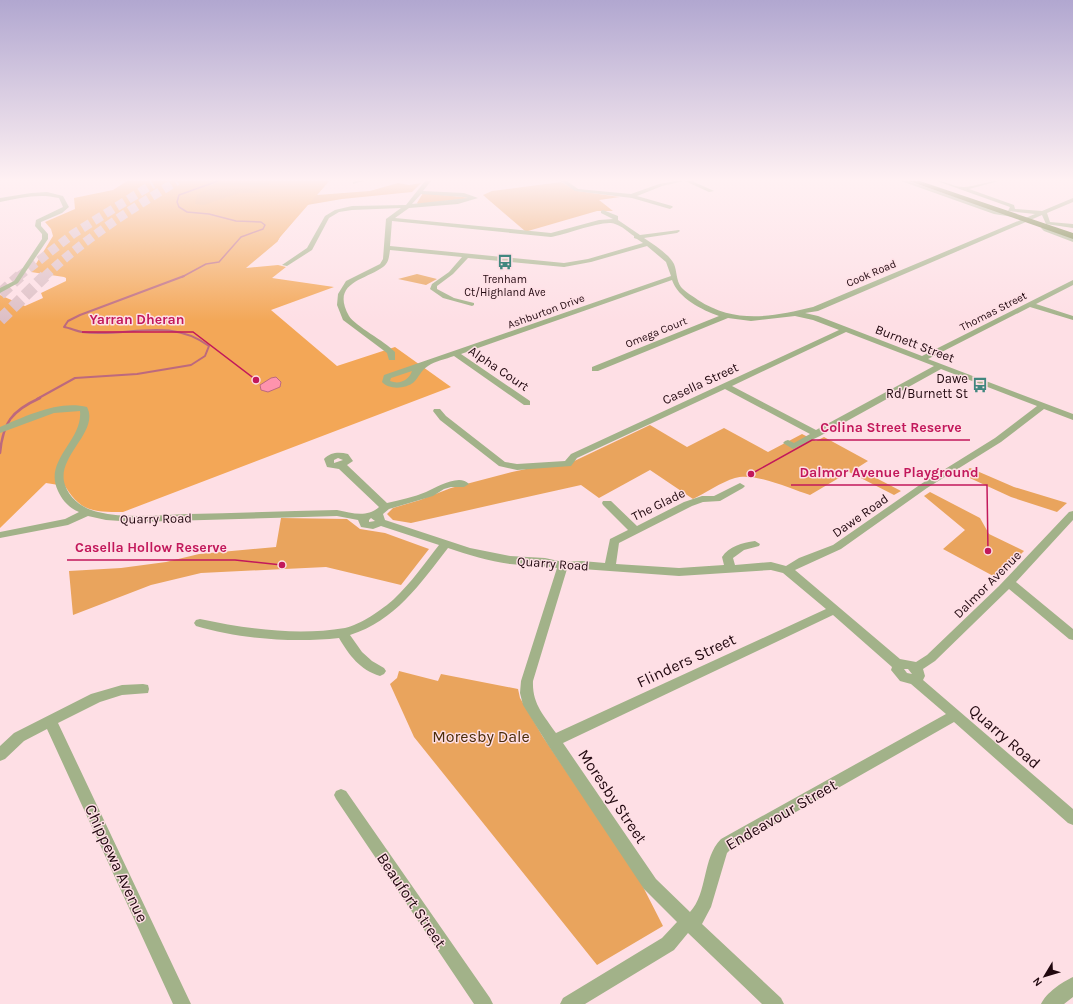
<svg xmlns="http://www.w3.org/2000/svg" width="1073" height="1004" viewBox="0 0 1073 1004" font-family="Karla,sans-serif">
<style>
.green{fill:#e9a45d}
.forest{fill:#f3a757}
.water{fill:#fe93ad;stroke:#bc697e}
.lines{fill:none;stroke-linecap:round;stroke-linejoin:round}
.stream-far2{stroke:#bc697e;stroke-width:1.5}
.stream-far1{stroke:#bc697e;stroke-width:2}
.stream{stroke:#bc697e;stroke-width:2.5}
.highway-tunnel-far1{stroke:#ddbfc5;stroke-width:9;stroke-dasharray:9 4.5;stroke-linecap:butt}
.highway-tunnel{stroke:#ddbfc5;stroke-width:12;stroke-dasharray:12 5.5;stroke-linecap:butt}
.minor{fill:#a2b289;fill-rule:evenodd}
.highway{fill:#586f24;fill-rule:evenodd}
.labels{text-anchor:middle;stroke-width:3;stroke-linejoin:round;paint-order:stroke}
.far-street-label{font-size:11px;fill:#21080f;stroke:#fedfe5}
.far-poi-label{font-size:11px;fill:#21080f;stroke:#fedfe5}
.street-label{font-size:13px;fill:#21080f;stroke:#fedfe5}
.poi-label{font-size:13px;fill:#21080f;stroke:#fedfe5;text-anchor:end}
.near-street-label{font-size:16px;fill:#21080f;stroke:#fedfe5}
.near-park-label{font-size:16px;fill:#4a2c09;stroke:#fedfe5}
.leader{fill:none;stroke:#c2185b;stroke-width:1.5}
.callout-dot{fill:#c2185b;stroke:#fedfe5;stroke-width:1.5}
.callout-label{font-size:14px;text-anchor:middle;font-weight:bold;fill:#c2185b;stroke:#fedfe5;stroke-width:3;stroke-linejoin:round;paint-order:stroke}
</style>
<rect width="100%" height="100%" fill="#fedfe5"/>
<path class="green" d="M220 181H329L317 195 370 191 398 183 409 185 421 183 412 192 342 199 307 205 280 237 277 242 182 198Z
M561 182 577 191 620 197 599 200 613 211H597L528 231H525L483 195 492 191Z
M423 193 472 198 418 204 417 203Z
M417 274 437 279 426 285 398 279Z
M650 425 687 447 724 428 768 452 802 434 816 441 824 437 868 461 857 468 901 491 894 495 849 472 810 495C790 489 755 472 735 478 721 482 706 493 693 499L650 470 599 498 581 485 411 523 393 520 387 514 393 508 420 500 451 488 512 472 540 466 568 464Z
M970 468 1014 487 1067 503 1057 512 1011 497 961 474Z
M930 492 980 518 989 534 1024 551 997 578 943 549 965 530 924 496Z
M281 518 347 519 360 529 385 533 429 549 401 585 326 567 201 573 151 585 73 615 69 571 121 568 166 562 199 554 276 547Z
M399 671 438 681 441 674 518 689 520 698 543 737 639 879 663 926 597 965 414 737 390 684 397 678Z"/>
<path class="forest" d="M127 181H224L210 185 211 187 197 195 195 204 204 205 239 193H259L260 191 250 189 256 186H267L269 183 275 181H329L280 237 277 242 246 268 278 265 286 267 272 278 334 287 271 310 337 366 395 347 451 387 123 512C93 512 81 512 65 486L46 483 0 528V295L25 306 43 298 41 293 66 281V278L64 277 31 272 53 236 51 229 45 222 75 209 74 198 113 190Z"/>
<path class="water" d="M276 377 281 382 280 387 268 392 261 390 260 385 271 378Z"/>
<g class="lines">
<path class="stream-far2" d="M182 277 206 264 219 262 241 237 263 229 265 225 261 222 236 221 209 214 187 212 179 207 177 202 179 195 218 181"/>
<path class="stream-far1" d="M37 399 75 378 137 374 191 365 205 356 209 346C168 316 127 338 82 332 76 331 70 328 64 327L68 321 80 315 184 276"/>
<path class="stream" d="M0 453C3 423 11 411 40 398"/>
<path class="highway-tunnel-far1" d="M18 277 73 234 153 184
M44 277C84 239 130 210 177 181"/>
<path class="highway-tunnel" d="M0 294 20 276
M0 320 45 276"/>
<path class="minor" d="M357 181H364L353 184V182Z
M425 181H431L423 191 464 193 478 198 458 204 409 208 395 218 551 233 599 220 613 219 601 213V211L603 210 618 216V220L640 235 679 230 680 231 677 233 644 238C654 245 668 253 674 264 677 271 676 280 681 287 685 292 693 296 698 300 735 324 772 317 813 307L1035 214 1008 211 1010 207 937 181C946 181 956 188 965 187 976 186 987 181 999 181L969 189 1014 205 1015 209 1042 211 1073 198V202L1047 213 1050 222 1073 224V228L1046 224 1042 215 818 311 805 313 818 316 922 356 1073 280V285L1036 304 1073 316V320L1030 307 928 359 1073 414V420L1044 409 1001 442 927 488 841 549 795 570 900 659 916 662 927 655 999 586 1069 512 1073 511V520L1016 582 1073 629V640L1069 639 1009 589 935 661 923 669 925 676 923 680 1073 809V825L1068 823 954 722 731 849 727 853 711 907 702 924 781 998 784 1004H762L688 933 674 950 585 1004H560L563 998 662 938 677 922 644 889 548 745 523 705 520 693 521 681 557 568C541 565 525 566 510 564 489 561 468 555 448 548 420 584 395 621 350 635L362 652 372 661 384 668 386 671 384 674 380 676C360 670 349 655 339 638 294 643 239 639 196 626L194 623 196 620 200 619C247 629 297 636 345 628 360 625 383 609 394 599 411 583 425 563 439 545L381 526 373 529 361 527 358 520 337 516 135 522 106 520 88 516 68 525 0 538V532L65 519 79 512C69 508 62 500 58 491 43 460 83 441 80 411L54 413 0 433V427C26 416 59 400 87 407 100 432 55 457 65 485 70 500 84 509 98 512 127 519 159 515 189 514 238 513 288 511 337 510 352 513 367 518 379 507L339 469 327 467 324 459C331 452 339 452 348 454L353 461 347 465 387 503C400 500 414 497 426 492 436 488 459 473 469 484L464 487H451L444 489 433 496 389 509 383 514 385 520 470 548 510 556 545 558 563 562 582 561 605 563 610 539 628 530 603 505 602 503 603 501H611L637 526 684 502 702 496H714L740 483 745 486 743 488 720 501 703 502 692 506 619 543 616 564 679 568 724 565 722 557C729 546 742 543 755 541L760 544 759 546 744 550 733 558 735 565 771 562 786 566 799 558 833 545 921 484 995 438 1037 406 941 369 820 436 793 449 783 443 785 441 788 440 794 443 810 434 725 389 577 458 571 466 517 470 499 466 440 420 433 411 434 409H440L446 416 505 462 517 464 565 461 571 454 839 330 813 320 795 316 751 321 728 318 598 371H592V367L719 316C702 310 678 298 672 280L461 354 530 401V405H524L454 356C446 359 435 361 428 366 421 370 419 377 414 382 406 389 389 390 382 382L384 375 671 276 666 262 647 246 591 262 564 267 468 258 453 274 437 286V289L454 298 474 303V305L472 306 443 298 430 289 432 284 449 272 462 257 390 250C389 256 389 263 383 267 366 280 330 282 349 316 355 326 385 341 395 352V360H389L387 353 343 320 337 305 338 294 346 281 380 264 383 259 386 219 401 208 352 210 339 212 329 218 312 250 287 266 282 265 307 248 325 216 335 210 352 206 406 205ZM421 194 464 197 468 198 412 204ZM392 221 551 237C566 235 604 219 615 224 622 226 628 232 634 236V238L637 239 643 243 588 259 564 263 390 246ZM846 332 934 366 816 430 732 386ZM412 371C409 380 400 385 390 381L391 378ZM338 458 343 460 334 463V460ZM371 518 375 521 369 522V520ZM567 569H582L679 576 771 570 783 573 826 609 556 733C544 715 532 704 533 681ZM833 615 892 667 891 670 900 681 911 684 946 714 721 839C702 858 708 893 690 912L656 879 563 743ZM904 669H908L912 674 907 673Z
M561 181H567L578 189 631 194 659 184 675 181H684L662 186 637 196 672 206 673 207 670 209 632 198 575 191Z
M685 181H692L714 191 709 192Z
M901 181H908L997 211 1016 215 1013 217 994 214Z
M47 192 63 196 69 207 62 213 41 222V226L48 234V239L18 283 0 293V288L14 281 42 239V234L35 226 36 220 63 207 59 198C39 193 19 198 0 202V198L31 193Z
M1046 225 1049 227 1048 229 1073 238V242L1044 231 1041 228Z
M143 684 148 685 149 689 148 693 122 695 100 702 58 723 191 1004H173L47 729 24 741 5 759 0 761V746L14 733 91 694 122 685Z
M341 789 346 791 490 998 493 1004H474L336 799 334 795 336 791Z
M1073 977V997L1064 1004H1041C1046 993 1062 982 1073 977Z"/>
<path class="highway" d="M909 181H920L1073 233V239Z"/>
</g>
<linearGradient id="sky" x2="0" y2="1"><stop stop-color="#b1a7d0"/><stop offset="0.56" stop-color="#fff1f3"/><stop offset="1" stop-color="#fff1f3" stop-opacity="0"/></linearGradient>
<rect width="1073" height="321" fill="url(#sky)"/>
<defs>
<symbol id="bus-bare" viewBox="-9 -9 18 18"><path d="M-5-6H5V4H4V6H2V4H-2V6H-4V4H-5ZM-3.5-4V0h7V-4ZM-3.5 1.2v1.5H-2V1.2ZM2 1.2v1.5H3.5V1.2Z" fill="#41877f" stroke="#fedfe5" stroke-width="2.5" paint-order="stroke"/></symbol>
</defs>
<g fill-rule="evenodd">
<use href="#bus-bare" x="494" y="251" width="22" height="22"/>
<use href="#bus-bare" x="969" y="374" width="22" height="22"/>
</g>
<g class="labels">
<g class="far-street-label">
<text transform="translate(871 273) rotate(-23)" y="4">Cook Road</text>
<text transform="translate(546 311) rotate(-20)" y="4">Ashburton Drive</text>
<text transform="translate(993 311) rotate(-27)" y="4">Thomas Street</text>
<text transform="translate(656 332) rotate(-22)" y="4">Omega Court</text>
</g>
<g class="far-poi-label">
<text x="505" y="283">Trenham<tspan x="505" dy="13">Ct/Highland Ave</tspan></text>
</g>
<g class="street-label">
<text transform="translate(915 343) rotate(21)" y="5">Burnett Street</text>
<text transform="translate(499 368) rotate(34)" y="5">Alpha Court</text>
<text transform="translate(700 383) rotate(-25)" y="5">Casella Street</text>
<text transform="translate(658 504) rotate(-26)" y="5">The Glade</text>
<text transform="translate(860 515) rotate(-35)" y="5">Dawe Road</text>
<text transform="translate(156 518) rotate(-1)" y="5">Quarry Road</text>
<text transform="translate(553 563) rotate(4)" y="5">Quarry Road</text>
<text transform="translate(987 584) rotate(-45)" y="5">Dalmor Avenue</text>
</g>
<g class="poi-label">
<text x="968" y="383">Dawe<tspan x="968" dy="15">Rd/Burnett St</tspan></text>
</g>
<g class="near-street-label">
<text transform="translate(686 660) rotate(-25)" y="6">Flinders Street</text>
<text transform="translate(1005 736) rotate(41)" y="6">Quarry Road</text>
<text transform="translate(613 796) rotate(56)" y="6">Moresby Street</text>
<text transform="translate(781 814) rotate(-30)" y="6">Endeavour Street</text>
<text transform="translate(117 863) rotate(65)" y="6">Chippewa Avenue</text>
<text transform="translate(412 900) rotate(56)" y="6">Beaufort Street</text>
</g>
<g class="near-park-label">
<text x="481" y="742">Moresby Dale</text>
</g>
</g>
<path class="leader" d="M256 380L193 332H82M751 474L812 440H970M988 551L987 485H791M282 565L235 560H67"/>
<g class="callout-dot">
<circle cx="256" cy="380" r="4"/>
<circle cx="751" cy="474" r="4"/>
<circle cx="988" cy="551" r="4"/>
<circle cx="282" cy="565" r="4"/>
</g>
<g class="callout-label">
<text x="137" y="324">Yarran Dheran</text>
<text x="891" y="432">Colina Street Reserve</text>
<text x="889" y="477">Dalmor Avenue Playground</text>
<text x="151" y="552">Casella Hollow Reserve</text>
</g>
<g transform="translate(1045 976) rotate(232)" stroke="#fedfe5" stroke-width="3" paint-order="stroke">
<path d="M0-3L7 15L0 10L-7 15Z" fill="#21080f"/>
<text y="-6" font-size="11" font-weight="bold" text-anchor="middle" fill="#21080f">N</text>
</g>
</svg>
